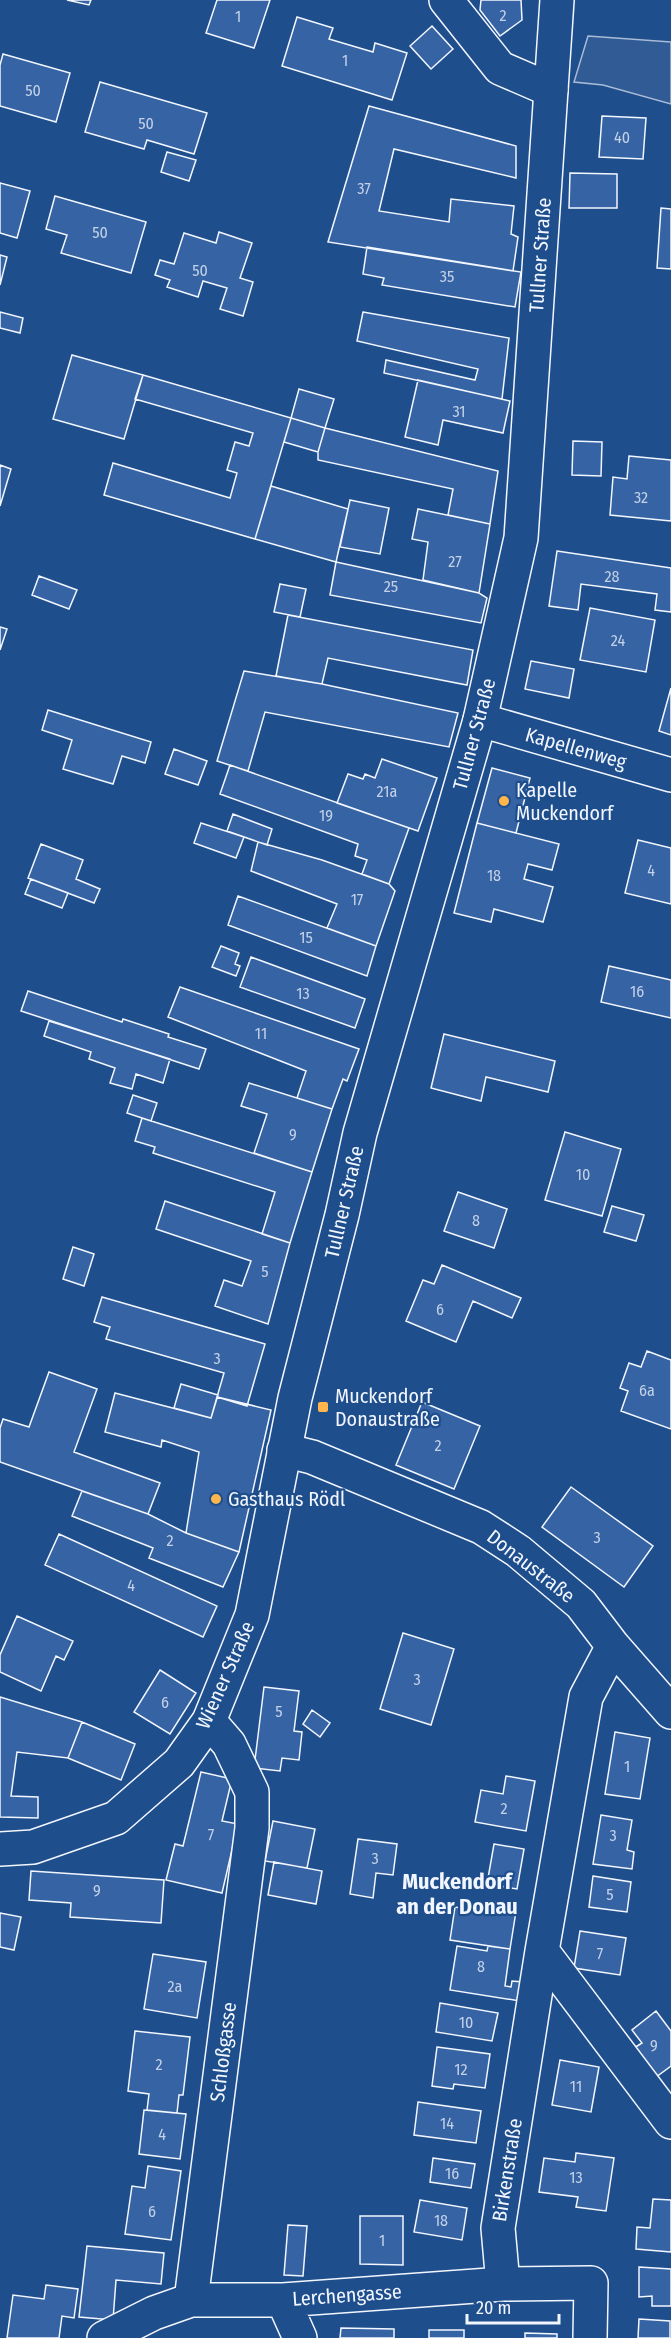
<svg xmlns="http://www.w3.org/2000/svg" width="671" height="2338" viewBox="0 0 671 2338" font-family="'Fira Sans Condensed',sans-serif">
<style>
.parking{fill:#305b95;stroke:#a8bbd7;stroke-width:1.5}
.building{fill:#3563a3;stroke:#f2f6ff;stroke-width:1.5}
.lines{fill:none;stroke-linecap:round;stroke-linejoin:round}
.minor-casing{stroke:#f2f6ff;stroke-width:36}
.major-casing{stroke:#f2f6ff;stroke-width:36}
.minor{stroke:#1f4e8c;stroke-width:33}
.major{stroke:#1f4e8c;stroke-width:33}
.poi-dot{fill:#ffb74d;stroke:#1f4e8c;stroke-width:2}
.labels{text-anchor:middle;stroke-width:4.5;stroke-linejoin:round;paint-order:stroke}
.number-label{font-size:16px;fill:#c3d1e8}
.street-label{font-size:20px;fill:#f2f6ff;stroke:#1f4e8c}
.poi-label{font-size:20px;fill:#f2f6ff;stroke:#1f4e8c;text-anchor:start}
.quarter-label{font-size:22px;font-weight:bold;fill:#f2f6ff;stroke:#1f4e8c}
</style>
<rect width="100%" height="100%" fill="#1f4e8c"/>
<path class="parking" d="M588 36 671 42V104L603 85 574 82Z"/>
<path class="building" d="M67 0H91L89 5Z
M217 0H270L254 48 206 33Z
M481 0H521L522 20 500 36 480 10Z
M297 17 333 28 329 39 373 52 375 43 407 53 392 100 282 66Z
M432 26 453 49 431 69 410 46Z
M3 54 70 73 56 122 0 106V65Z
M100 82 207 113 194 154 147 140 144 149 85 132Z
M369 106 516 146V178L394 149 379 211 449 222 451 199 514 206 511 234 518 237 513 271 328 242Z
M602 116 646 118 643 159 599 157Z
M167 152 196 160 189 181 161 172Z
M570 173 617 174V208H569Z
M0 183 30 191 17 238 0 233Z
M55 196 146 222 131 273 61 253 67 235 46 229Z
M661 208 671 209V269L657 268Z
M219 232 252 243 240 278 253 282 243 316 220 309 227 288 203 281 198 297 167 287 170 280 155 275 160 260 174 264 184 233 216 243Z
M367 247 521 272 515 307 382 285 384 278 363 274Z
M0 255 7 257 0 285Z
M0 312 23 318 20 333 0 328Z
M363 312 509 338 502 399 384 373 386 360 475 380 478 369 357 341Z
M72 355 143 375 124 439 53 419Z
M143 375 291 418 255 539 104 495 113 463 230 498 237 473 227 470 235 442 249 446 253 433 135 399Z
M418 380 510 401 503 433 443 420 438 445 405 437Z
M299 389 334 399 325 428 291 418Z
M291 418 325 428 318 452 284 442Z
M325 428 498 471 490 524 448 515 453 489 318 460V452Z
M573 441 602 442 601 476 572 475Z
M629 456 671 460V521L610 515 613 477 627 479Z
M0 465 11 469 0 506Z
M271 486 348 509 336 562 255 539Z
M350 500 389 508 380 554 340 547Z
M418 509 490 524 479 593 423 580 428 542 412 539Z
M557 551 671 568V612L655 610 657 594 581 584 578 610 549 606Z
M336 562 479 593 487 598 481 623 330 595Z
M39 576 77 590 69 609 32 595Z
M280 584 306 589 300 617 274 612Z
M590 608 655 620 646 672 580 660Z
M288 615 473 650 467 685 328 658 322 684 276 676Z
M0 627 7 629 0 650Z
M531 661 574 669 569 698 525 689Z
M244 671 322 684 458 713 449 747 265 712 248 771 217 761Z
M671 688V735L659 731Z
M48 710 151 742 145 763 122 756 113 784 63 769 72 740 42 730Z
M174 749 207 761 198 785 165 774Z
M382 759 437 778 418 831 337 803 348 774 363 779 365 774 375 778Z
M230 765 409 828 389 884 362 874 367 860 355 856 358 844 220 794Z
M492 768 530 778 516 833 477 823Z
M233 814 272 829 267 845 227 831Z
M201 823 244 837 236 858 194 843Z
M477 823 559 844 552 870 528 864 524 879 553 887 543 922 494 909 491 922 454 913Z
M638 840 671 848V904L625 893Z
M258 842 322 860 389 884 395 891 376 946 327 928 337 904 251 871Z
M41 844 83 860 76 879 100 889 94 903 28 878Z
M31 879 68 893 62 908 25 894Z
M238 896 376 946 367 976 228 925Z
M221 946 239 953 235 964 240 966 236 976 212 967Z
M251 957 365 999 355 1028 240 987Z
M609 966 671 980V1018L601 1002Z
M180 987 359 1049 347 1081 343 1079 332 1109 297 1098 306 1071 168 1017Z
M28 991 122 1022 123 1019 169 1034 168 1037 206 1049 199 1069 21 1011Z
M49 1021 170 1059 163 1083 136 1074 132 1089 110 1083 115 1068 89 1059 91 1052 44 1036Z
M444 1034 555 1061 548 1092 486 1077 481 1101 431 1088Z
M249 1083 332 1109 312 1172 254 1153 267 1114 241 1106Z
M133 1095 157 1103 151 1121 127 1113Z
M142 1118 312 1172 290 1243 262 1234 275 1192 153 1153 155 1147 135 1141Z
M565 1132 621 1149 602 1216 545 1200Z
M458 1192 507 1209 494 1248 444 1231Z
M165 1201 290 1243 268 1324 215 1306 224 1280 242 1286 251 1261 156 1229Z
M612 1206 644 1215 636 1241 604 1232Z
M73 1247 94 1254 84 1286 63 1279Z
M442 1265 521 1298 512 1318 473 1301 456 1342 406 1321 423 1280 434 1284Z
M102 1297 265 1344 247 1406 217 1397 224 1373 106 1339 110 1327 94 1322Z
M647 1351 671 1360V1429L621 1411 628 1391 620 1388 629 1363 641 1367Z
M49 1372 97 1389 74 1452 160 1483 148 1514 0 1462V1428L3 1419 29 1427Z
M181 1384 218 1395 211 1418 174 1408Z
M115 1393 211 1418 217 1397 271 1410 239 1552 186 1533 199 1452 162 1440 161 1447 105 1432Z
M422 1402 480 1426 454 1489 396 1465Z
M571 1487 653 1546 624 1587 542 1527Z
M82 1491 148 1514 186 1533 239 1552 223 1587 149 1558 153 1548 72 1516Z
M59 1534 217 1606 203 1637 45 1565Z
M17 1616 73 1641 64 1660 56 1656 41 1691 0 1672V1655Z
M403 1633 454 1649 431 1725 380 1709Z
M160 1670 196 1693 170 1734 134 1712Z
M264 1687 299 1691 294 1731 302 1732 299 1760 282 1758 280 1771 254 1768Z
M0 1697 82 1722 68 1758 17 1752 11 1796 38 1797V1818L0 1817Z
M312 1710 330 1723 320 1737 303 1724Z
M82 1722 135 1744 121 1780 68 1758Z
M615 1732 650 1738 640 1799 605 1794Z
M201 1772 232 1779 222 1821 238 1824 222 1893 166 1880 175 1844 183 1846Z
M506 1776 535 1781 526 1831 475 1822 481 1790 503 1794Z
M601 1815 632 1820 627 1850 634 1852 632 1869 593 1864Z
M273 1821 315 1829 307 1868 265 1861Z
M358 1839 397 1844 393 1875 376 1873 373 1898 350 1894Z
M494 1844 524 1849 517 1889 487 1884Z
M274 1862 322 1871 316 1904 268 1895Z
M31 1871 164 1880 161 1923 70 1917 71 1903 29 1900Z
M593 1876 631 1882 627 1912 589 1907Z
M489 1901 517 1905 510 1949 450 1940 455 1907 488 1912Z
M0 1913 21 1917 14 1950 0 1947Z
M580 1931 626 1938 620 1975 574 1968Z
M457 1946 487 1951 488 1946 510 1949 505 1986 511 1987 512 1981 523 1982 520 2001 450 1990Z
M153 1954 206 1962 197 2018 144 2009Z
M440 2003 498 2013 492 2041 436 2032Z
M656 2011 671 2031V2066L656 2077 634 2048 642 2043 632 2030Z
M135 2031 190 2037 183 2095H179L177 2113 147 2110 149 2094 128 2091Z
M437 2047 490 2054 485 2088 454 2084 453 2089 432 2086Z
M560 2060 599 2067 591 2112 552 2105Z
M418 2102 481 2111 476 2143 414 2135Z
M144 2110 186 2114 180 2159 139 2154Z
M576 2153 614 2158 606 2211 576 2207 578 2197 539 2192 544 2158 575 2162Z
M433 2158 475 2164 471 2188 430 2182Z
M148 2166 181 2171 171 2240 125 2234 132 2186 145 2188Z
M653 2199 671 2200V2252L636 2249 637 2227 650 2228Z
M420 2200 467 2208 462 2240 414 2232Z
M360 2216H403V2265L360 2264Z
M288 2225 307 2226 303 2276 284 2275Z
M87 2246 164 2253 161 2284 116 2280 113 2320 79 2317Z
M639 2267 671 2269V2306H652V2296L639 2297Z
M46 2285 78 2289 74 2318 62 2316 59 2338H7L13 2295 44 2299Z
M639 2319 670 2321V2338H638Z
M341 2328 394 2329V2338H340Z
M429 2330H464V2338H429Z
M525 2333 557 2334V2338H525Z"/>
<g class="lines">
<defs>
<path id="minor" d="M446 0 500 68 551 90
M480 720 671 775
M284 1450 312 1457 481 1527 518 1551 581 1604 613 1646 671 1712
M542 1951 671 2122
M191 2300H283L503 2284
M283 2300 300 2338
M104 2338 154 2313 191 2300 252 1828V1792L229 1744 209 1721
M590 2338 591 2283 503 2284 498 2228 542 1951 586 1697 613 1646"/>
<path id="major" d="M0 1849 33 1847 116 1818 179 1763 209 1721 252 1615 295 1398 342 1215 360 1133 480 720 521 538 557 0"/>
</defs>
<use href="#minor" class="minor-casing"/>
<use href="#major" class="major-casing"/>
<use href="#minor" class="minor"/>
<use href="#major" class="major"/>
</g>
<g class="poi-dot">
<circle cx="504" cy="801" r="6"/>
<rect x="317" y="1401" width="12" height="12" rx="3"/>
<circle cx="216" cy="1499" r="6"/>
</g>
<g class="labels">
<g class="number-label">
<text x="503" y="21">2</text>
<text x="238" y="22">1</text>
<text x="345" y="66">1</text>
<text x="33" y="96">50</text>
<text x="146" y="129">50</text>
<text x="622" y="143">40</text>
<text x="364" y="194">37</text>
<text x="100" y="238">50</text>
<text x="200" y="276">50</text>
<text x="447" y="282">35</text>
<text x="459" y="417">31</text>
<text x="641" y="503">32</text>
<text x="455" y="567">27</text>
<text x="612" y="582">28</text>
<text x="391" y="592">25</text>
<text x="618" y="646">24</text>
<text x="387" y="797">21a</text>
<text x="326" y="821">19</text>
<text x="651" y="876">4</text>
<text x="494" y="881">18</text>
<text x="357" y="905">17</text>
<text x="306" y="943">15</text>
<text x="637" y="997">16</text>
<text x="303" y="999">13</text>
<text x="261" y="1039">11</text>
<text x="293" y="1140">9</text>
<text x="583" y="1180">10</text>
<text x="476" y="1226">8</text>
<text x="265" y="1277">5</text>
<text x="440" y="1315">6</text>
<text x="217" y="1364">3</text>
<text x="647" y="1396">6a</text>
<text x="438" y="1451">2</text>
<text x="597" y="1543">3</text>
<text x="170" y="1546">2</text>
<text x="131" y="1591">4</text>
<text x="417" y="1685">3</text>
<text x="165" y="1708">6</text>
<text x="279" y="1717">5</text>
<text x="627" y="1772">1</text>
<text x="504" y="1814">2</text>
<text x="211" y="1840">7</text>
<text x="613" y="1841">3</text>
<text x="375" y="1864">3</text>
<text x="97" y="1896">9</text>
<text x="610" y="1900">5</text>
<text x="600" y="1959">7</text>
<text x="481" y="1972">8</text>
<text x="175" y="1992">2a</text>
<text x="466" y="2028">10</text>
<text x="654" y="2051">9</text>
<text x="159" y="2070">2</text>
<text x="461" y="2075">12</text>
<text x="576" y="2092">11</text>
<text x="447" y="2129">14</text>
<text x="162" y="2140">4</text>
<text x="452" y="2179">16</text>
<text x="576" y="2183">13</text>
<text x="152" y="2217">6</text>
<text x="441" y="2226">18</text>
<text x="382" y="2246">1</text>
</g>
<g class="street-label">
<text transform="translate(540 255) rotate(-86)" y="7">Tullner Straße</text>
<text transform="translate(474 734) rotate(-75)" y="7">Tullner Straße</text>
<text transform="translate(576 748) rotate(16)" y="7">Kapellenweg</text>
<text transform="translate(344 1202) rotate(-77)" y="7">Tullner Straße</text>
<text transform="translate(531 1566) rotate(38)" y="7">Donaustraße</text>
<text transform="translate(225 1675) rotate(-66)" y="7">Wiener Straße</text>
<text transform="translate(223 2052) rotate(-83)" y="7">Schloßgasse</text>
<text transform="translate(507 2170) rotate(-81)" y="7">Birkenstraße</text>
<text transform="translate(347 2295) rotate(-4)" y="7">Lerchengasse</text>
</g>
<g class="poi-label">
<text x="516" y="797">Kapelle<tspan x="516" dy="23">Muckendorf</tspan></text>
<text x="335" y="1403">Muckendorf<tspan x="335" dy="23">Donaustraße</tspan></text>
<text x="228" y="1506">Gasthaus Rödl</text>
</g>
<g class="quarter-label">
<text x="457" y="1889">Muckendorf<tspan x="457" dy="25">an der Donau</tspan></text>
</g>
</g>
<path d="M467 2314v9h92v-9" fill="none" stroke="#f2f6ff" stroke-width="3"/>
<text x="476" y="2314" font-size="18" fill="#f2f6ff" stroke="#1f4e8c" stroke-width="4.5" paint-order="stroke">20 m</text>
</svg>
